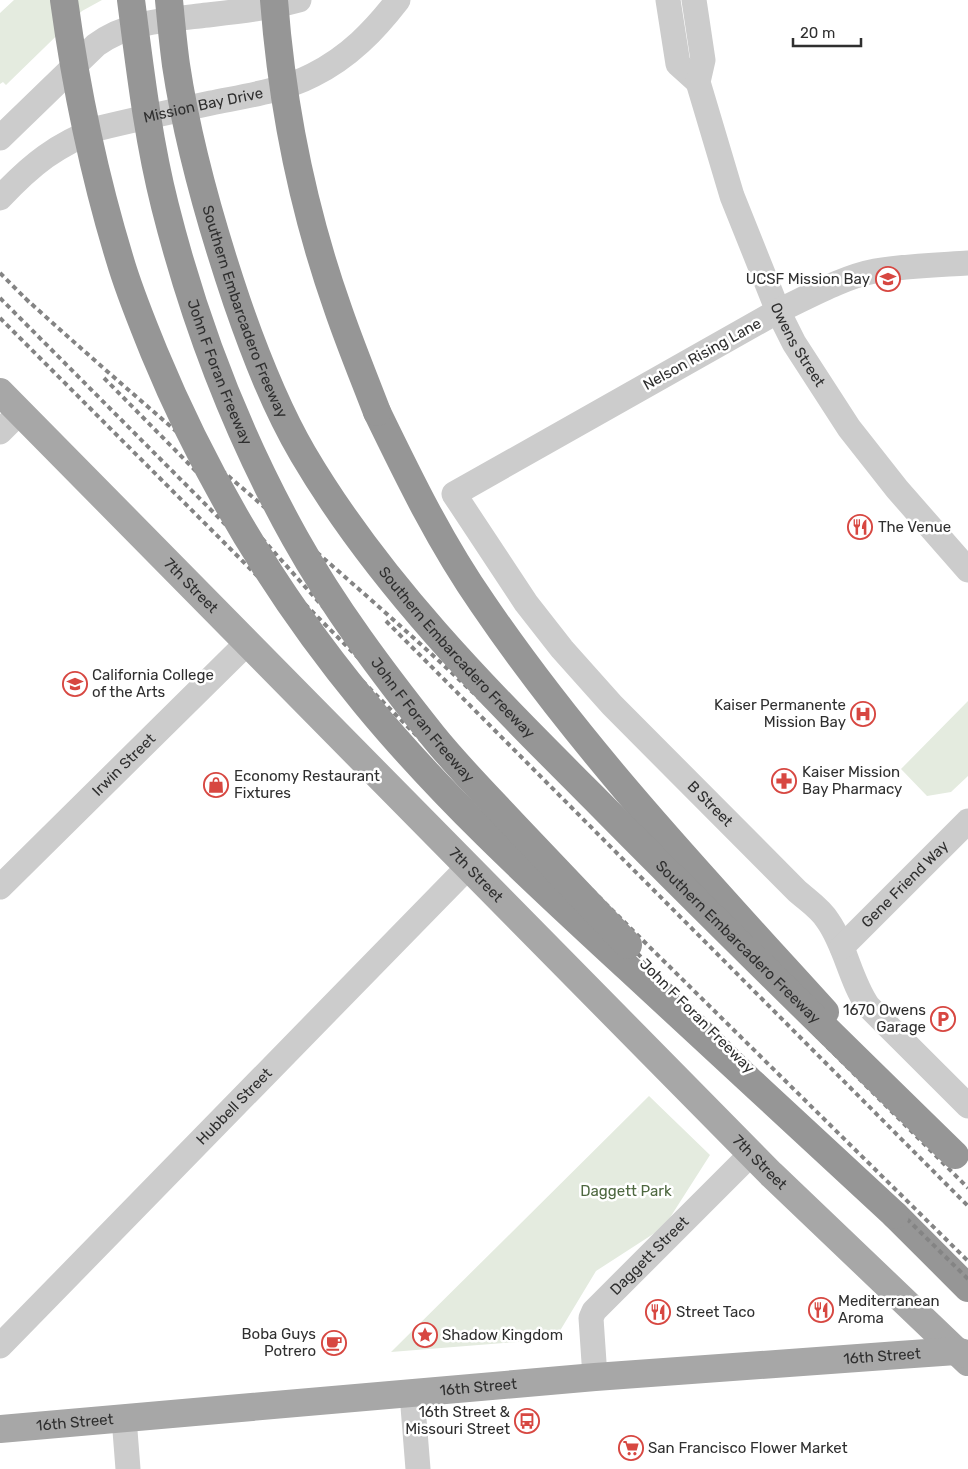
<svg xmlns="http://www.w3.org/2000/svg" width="968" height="1469" viewBox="0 0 968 1469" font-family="Rubik,sans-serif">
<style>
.green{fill:#e4ebdf}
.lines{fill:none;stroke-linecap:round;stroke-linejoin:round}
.minor{stroke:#ccc;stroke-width:25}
.major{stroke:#a7a7a7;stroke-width:28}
.highway{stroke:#969696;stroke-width:28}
.rail{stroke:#848484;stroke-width:4;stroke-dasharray:5 4;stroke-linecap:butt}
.highway-bridge{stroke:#969696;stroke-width:28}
.labels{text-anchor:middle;stroke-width:5;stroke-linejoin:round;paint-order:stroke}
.street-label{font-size:15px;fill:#2f2f2f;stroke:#fff}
.poi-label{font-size:15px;fill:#2f2f2f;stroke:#fff;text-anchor:start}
.park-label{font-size:15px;fill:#4e6840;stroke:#fff}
</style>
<rect width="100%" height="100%" fill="#fff"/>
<path class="green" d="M14 0H102L82 11 6 85 3 82 0 84V13Z
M968 701V776L951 792 927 796 901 769Z
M649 1096 710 1155 664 1227 596 1271 555 1339 391 1352Z"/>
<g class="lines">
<g class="minor">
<path d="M668 0 678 64 698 82"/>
<path id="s1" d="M694 0 703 60 698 82 732 196 778 311 794 343 849 428 897 489 968 570"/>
<path d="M0 138 96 45C126 23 163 20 199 16 233 12 266 9 299 0"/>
<path id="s2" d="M0 198C32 164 56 145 100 128 137 119 174 111 211 103 245 96 282 91 313 75 349 57 374 31 398 0"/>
<path id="s3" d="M968 263C937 265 905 266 875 271 843 277 808 297 778 311L454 494 526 603 562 649 612 705 797 891C807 900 821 909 828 921 846 947 850 980 868 1006L968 1106"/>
<path d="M0 432 20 412"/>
<path id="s4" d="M0 887 247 643"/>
<path id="s5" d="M842 947 968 821"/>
<path id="s6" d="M0 1346 468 867"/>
<path id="s7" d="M595 1377 591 1318 594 1311 751 1154"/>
<path d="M412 1394 418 1469"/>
<path d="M124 1418 128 1469"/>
</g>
<g class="major">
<path id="s8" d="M0 392 771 1174 968 1362"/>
<path id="s9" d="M0 1429 595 1377 899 1355 956 1351 967 1354"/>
</g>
<path class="highway" d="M377 412C409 478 441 544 483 604 583 751 706 881 825 1012
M895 1215 968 1288"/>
<path class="rail" d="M0 273 29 302
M0 298 460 760 968 1261
M25 298C181 440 346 571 499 717L968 1188
M0 318 449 768 968 1279
M104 378 258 534 375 665
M386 621 968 1206"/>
<g class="highway-bridge">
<path d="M64 0C76 88 94 175 120 260 129 291 142 322 154 352 206 478 278 598 365 703 444 799 536 883 627 967 716 1050 806 1132 895 1215"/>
<path id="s10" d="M131 0C140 69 148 139 165 206 194 321 237 434 295 538 334 608 383 673 433 736 458 767 487 796 514 825 552 865 590 905 628 945"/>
<path id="s11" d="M169 0C171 21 173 43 176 65 188 145 211 225 237 302 255 354 275 406 303 454 380 585 489 693 596 800 714 920 834 1037 955 1155"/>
<path d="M274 0C282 105 303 210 338 309 350 344 364 378 377 412"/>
</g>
</g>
<defs>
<symbol id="university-ring" viewBox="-11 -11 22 22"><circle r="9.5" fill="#fff" stroke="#d74741" stroke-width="1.5"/><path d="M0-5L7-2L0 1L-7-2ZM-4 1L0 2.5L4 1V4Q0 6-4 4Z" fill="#d74741"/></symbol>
<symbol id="restaurant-ring" viewBox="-11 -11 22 22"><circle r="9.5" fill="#fff" stroke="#d74741" stroke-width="1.5"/><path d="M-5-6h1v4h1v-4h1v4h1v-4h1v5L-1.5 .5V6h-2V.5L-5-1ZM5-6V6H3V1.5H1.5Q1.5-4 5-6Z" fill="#d74741"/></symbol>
<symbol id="hospital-ring" viewBox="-11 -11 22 22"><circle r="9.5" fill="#fff" stroke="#d74741" stroke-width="1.5"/><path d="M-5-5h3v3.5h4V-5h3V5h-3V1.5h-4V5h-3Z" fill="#d74741"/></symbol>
<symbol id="pharmacy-ring" viewBox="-11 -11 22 22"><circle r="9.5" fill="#fff" stroke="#d74741" stroke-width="1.5"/><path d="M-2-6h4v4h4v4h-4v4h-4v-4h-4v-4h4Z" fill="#d74741"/></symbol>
<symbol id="shop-ring" viewBox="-11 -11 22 22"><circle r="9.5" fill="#fff" stroke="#d74741" stroke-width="1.5"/><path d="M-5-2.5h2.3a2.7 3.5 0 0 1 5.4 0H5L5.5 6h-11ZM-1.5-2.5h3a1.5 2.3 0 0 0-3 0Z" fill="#d74741"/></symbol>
<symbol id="parking-ring" viewBox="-11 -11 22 22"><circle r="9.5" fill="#fff" stroke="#d74741" stroke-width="1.5"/><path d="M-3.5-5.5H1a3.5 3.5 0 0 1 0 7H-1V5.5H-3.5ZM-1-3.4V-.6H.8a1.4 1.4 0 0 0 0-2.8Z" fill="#d74741"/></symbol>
<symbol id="sight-ring" viewBox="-11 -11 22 22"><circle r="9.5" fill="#fff" stroke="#d74741" stroke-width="1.5"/><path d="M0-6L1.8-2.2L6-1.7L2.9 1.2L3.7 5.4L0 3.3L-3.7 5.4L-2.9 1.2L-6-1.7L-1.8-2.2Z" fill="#d74741"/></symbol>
<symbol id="cafe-ring" viewBox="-11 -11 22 22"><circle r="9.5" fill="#fff" stroke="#d74741" stroke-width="1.5"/><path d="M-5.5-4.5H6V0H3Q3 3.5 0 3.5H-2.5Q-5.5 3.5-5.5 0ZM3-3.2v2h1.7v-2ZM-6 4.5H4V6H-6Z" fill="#d74741"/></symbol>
<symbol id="bus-ring" viewBox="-11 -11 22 22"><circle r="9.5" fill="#fff" stroke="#d74741" stroke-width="1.5"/><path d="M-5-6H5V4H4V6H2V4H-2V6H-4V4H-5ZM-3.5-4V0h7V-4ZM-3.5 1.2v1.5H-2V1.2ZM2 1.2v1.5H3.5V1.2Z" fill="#d74741"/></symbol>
<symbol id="supermarket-ring" viewBox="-11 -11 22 22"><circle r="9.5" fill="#fff" stroke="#d74741" stroke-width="1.5"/><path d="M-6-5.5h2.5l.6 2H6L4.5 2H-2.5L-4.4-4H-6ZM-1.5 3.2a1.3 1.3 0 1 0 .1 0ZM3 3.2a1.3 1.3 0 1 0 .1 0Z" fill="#d74741"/></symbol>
</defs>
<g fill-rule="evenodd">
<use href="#university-ring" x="874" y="265" width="28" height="28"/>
<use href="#restaurant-ring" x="846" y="513" width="28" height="28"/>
<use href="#university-ring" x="61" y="670" width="28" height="28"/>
<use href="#hospital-ring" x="849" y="700" width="28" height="28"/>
<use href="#pharmacy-ring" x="770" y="767" width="28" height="28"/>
<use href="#shop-ring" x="202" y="771" width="28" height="28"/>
<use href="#parking-ring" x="929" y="1005" width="28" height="28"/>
<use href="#restaurant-ring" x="807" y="1296" width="28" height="28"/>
<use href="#restaurant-ring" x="644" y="1298" width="28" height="28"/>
<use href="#sight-ring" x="411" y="1321" width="28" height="28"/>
<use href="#cafe-ring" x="320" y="1329" width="28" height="28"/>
<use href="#bus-ring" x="513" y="1407" width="28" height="28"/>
<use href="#supermarket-ring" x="617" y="1434" width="28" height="28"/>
</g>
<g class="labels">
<g class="street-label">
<text dy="5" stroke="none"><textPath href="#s2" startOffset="229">Mission Bay Drive</textPath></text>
<text dy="5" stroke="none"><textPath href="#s11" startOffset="322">Southern Embarcadero Freeway</textPath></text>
<text dy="5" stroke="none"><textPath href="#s1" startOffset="365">Owens Street</textPath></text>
<text transform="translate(702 354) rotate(-29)" y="5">Nelson Rising Lane</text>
<text dy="5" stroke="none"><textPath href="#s10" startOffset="384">John F Foran Freeway</textPath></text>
<text dy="5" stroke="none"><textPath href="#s8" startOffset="272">7th Street</textPath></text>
<text dy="5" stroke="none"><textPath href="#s11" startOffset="728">Southern Embarcadero Freeway</textPath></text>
<text dy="5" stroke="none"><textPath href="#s10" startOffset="789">John F Foran Freeway</textPath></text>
<text dy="5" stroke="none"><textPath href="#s4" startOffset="174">Irwin Street</textPath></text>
<text dy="5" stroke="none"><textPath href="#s3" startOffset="974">B Street</textPath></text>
<text dy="5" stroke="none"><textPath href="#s8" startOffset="678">7th Street</textPath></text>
<text dy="5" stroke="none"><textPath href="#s5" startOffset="89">Gene Friend Way</textPath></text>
<text dy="5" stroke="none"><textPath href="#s11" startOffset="1132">Southern Embarcadero Freeway</textPath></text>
<text transform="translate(697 1016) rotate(45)" y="5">John F Foran Freeway</text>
<text dy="5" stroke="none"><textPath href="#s6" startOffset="335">Hubbell Street</textPath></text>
<text dy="5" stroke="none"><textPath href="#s8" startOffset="1082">7th Street</textPath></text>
<text dy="5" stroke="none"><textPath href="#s7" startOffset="145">Daggett Street</textPath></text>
<text dy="5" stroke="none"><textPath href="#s9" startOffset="885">16th Street</textPath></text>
<text dy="5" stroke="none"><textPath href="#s9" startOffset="480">16th Street</textPath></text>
<text dy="5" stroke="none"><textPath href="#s9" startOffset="75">16th Street</textPath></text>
</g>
<g class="poi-label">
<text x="870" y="284" text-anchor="end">UCSF Mission Bay</text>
<text x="878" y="532">The Venue</text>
<text x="92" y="680">California College<tspan x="92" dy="17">of the Arts</tspan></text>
<text x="846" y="710" text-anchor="end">Kaiser Permanente<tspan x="846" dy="17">Mission Bay</tspan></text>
<text x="802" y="777">Kaiser Mission<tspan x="802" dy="17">Bay Pharmacy</tspan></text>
<text x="234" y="781">Economy Restaurant<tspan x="234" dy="17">Fixtures</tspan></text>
<text x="926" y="1015" text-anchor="end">1670 Owens<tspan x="926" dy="17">Garage</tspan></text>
<text x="838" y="1306">Mediterranean<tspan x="838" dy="17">Aroma</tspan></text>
<text x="676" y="1317">Street Taco</text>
<text x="316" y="1339" text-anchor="end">Boba Guys<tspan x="316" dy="17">Potrero</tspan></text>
<text x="442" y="1340">Shadow Kingdom</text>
<text x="510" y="1417" text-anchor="end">16th Street &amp;<tspan x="510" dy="17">Missouri Street</tspan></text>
<text x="648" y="1453">San Francisco Flower Market</text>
</g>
<g class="park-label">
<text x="626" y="1196">Daggett Park</text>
</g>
</g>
<path d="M793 38v8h68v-8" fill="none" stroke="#2f2f2f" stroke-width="2.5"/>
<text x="800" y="38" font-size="15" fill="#2f2f2f" stroke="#ffffff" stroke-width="4" paint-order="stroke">20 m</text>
</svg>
